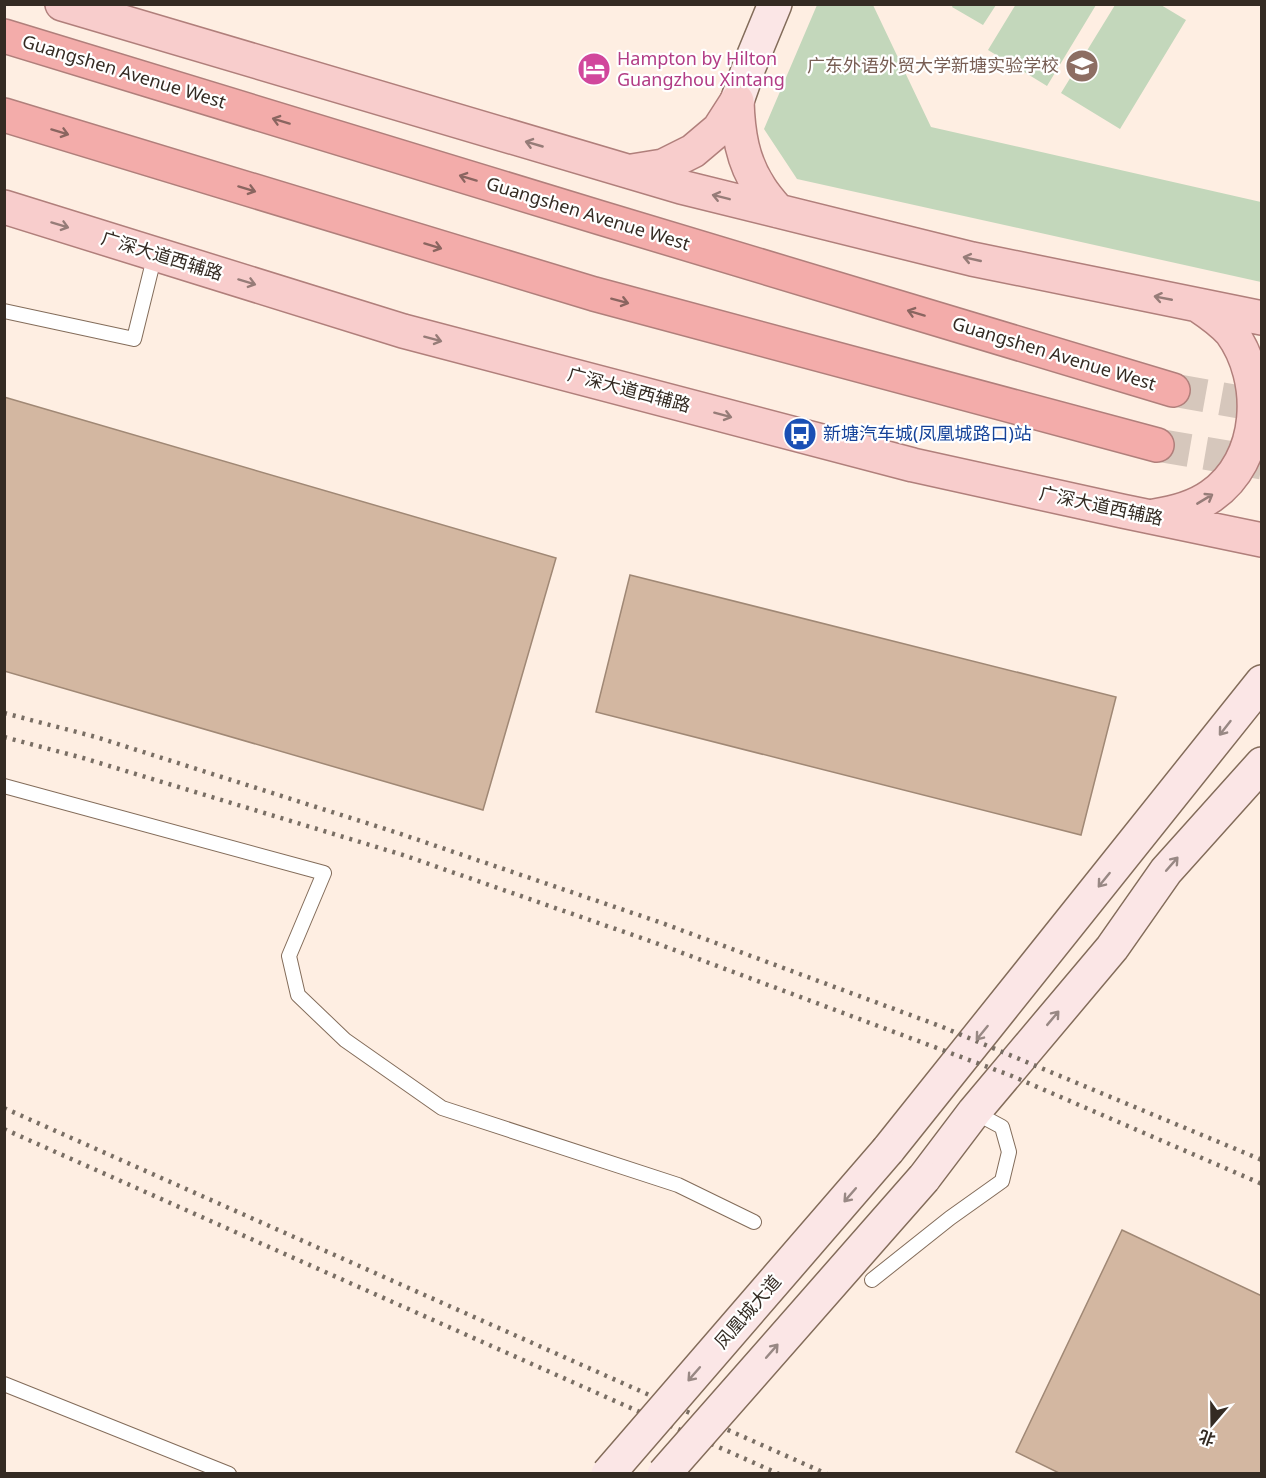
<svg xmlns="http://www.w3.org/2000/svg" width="1266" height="1478" viewBox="0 0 1266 1478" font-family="'Noto Sans','Noto Sans SC',sans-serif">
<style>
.green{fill:#c3d7bb}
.building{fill:#d3b7a1;stroke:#a08875;stroke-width:1.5}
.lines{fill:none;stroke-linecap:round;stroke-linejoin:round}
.highway-tunnel{stroke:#d6c7bc;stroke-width:33;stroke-dasharray:33 16;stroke-linecap:butt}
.lane-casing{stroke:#836c5a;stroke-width:16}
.secondary-casing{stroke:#836c5a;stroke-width:36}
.primary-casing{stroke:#b07f7b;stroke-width:36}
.highway-casing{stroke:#b07f7b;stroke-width:36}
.lane{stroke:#fff;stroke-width:14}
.secondary{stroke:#fbe6e6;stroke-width:33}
.primary{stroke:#f8cdcc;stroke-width:33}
.highway{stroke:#f3acaa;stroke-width:33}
.rail{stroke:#796e64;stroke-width:4.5;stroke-dasharray:3 6;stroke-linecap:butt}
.secondary-bridge-casing{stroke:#836c5a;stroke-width:36;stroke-linecap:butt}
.secondary-bridge{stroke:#fbe6e6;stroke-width:33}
.oneway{stroke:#8a6560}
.oneway2{stroke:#967c78}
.oneway3{stroke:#988884}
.labels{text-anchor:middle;stroke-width:4.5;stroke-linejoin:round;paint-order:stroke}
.hotel-label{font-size:18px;fill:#b23c85;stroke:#fff;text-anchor:start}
.education-label{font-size:18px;fill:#785e54;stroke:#fff;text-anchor:end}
.street-label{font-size:18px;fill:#342b23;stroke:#fff}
.transit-label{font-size:18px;fill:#164399;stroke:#fff;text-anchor:start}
</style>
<rect width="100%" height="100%" fill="#feeee2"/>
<path class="green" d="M1016 4 1096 5 1047 86 988 50Z
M817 5H873L931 127 1261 202V282L797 179 764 129Z
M953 5V4L996 5 983 25 952 7Z
M1115 5H1161L1186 20 1120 129 1061 93Z"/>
<path class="building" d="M4 397 556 558 483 810 4 671Z
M630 575 1116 697 1081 835 596 712Z
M1122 1230 1262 1296V1474H1061L1016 1452Z"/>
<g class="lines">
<path class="highway-tunnel" d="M1173 390 1262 406
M1157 445 1262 463"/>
<defs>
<path id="lane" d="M4 311 134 339 155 254
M4 786 324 873 289 956 298 995 345 1040 442 1108 678 1185 754 1222
M872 1280 950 1218 1002 1181 1009 1152 1002 1127 974 1112
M4 1384 229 1474"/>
<path id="secondary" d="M737 101 749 67 775 4
M888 1150 1262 682
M924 1178 974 1112 1112 948 1166 871 1262 764"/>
<path id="primary" d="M62 4 681 187 972 259 1262 318
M737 101C738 132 742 161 760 188 765 196 772 204 778 211
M632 171 663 166 693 151 719 129 737 101
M4 207 403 331 913 465 1122 511 1262 540
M1154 516C1174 513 1194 508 1211 496 1263 460 1266 380 1231 332 1222 322 1211 314 1199 306"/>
<path id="highway" d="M4 36 601 218 1173 390
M4 115 594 294 1157 445"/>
</defs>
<use href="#lane" class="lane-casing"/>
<use href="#secondary" class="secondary-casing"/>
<use href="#primary" class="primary-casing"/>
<use href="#highway" class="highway-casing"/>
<use href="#lane" class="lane"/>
<use href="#secondary" class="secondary"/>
<use href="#primary" class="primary"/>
<use href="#highway" class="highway"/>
<path class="rail" d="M4 713 96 737 398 833 662 923 940 1026 1262 1160
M4 737 83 758 403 855 653 942 1012 1076 1262 1184
M4 1108 827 1474
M4 1129 779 1474"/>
<defs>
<path id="secondary-bridge" d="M608 1474 888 1150
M664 1474 924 1178"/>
</defs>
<use href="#secondary-bridge" class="secondary-bridge-casing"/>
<use href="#secondary-bridge" class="secondary-bridge"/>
</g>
<defs><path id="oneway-shaft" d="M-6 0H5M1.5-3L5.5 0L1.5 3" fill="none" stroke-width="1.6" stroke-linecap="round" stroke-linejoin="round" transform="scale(1.5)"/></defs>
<g class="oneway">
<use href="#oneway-shaft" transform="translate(281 121) rotate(-163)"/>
<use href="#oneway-shaft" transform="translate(60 132) rotate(17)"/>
<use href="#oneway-shaft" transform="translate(468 178) rotate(-163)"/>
<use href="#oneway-shaft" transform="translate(247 189) rotate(17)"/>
<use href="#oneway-shaft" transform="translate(433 246) rotate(17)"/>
<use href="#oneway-shaft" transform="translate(620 301) rotate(15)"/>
<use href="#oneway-shaft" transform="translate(916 313) rotate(-163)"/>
</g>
<g class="oneway2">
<use href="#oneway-shaft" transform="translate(534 144) rotate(-164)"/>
<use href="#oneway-shaft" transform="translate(721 197) rotate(-166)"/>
<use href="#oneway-shaft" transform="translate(60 225) rotate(17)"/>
<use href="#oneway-shaft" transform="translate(972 259) rotate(-167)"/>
<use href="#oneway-shaft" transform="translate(247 282) rotate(17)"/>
<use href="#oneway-shaft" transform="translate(1163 298) rotate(-169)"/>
<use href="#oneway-shaft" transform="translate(433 339) rotate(15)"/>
<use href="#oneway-shaft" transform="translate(723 415) rotate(15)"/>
<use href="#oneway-shaft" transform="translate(1205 499) rotate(-31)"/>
</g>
<g class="oneway3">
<use href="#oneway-shaft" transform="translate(1225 728) rotate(128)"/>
<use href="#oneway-shaft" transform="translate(1172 864) rotate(-49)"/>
<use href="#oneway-shaft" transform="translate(1104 880) rotate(129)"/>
<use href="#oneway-shaft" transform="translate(1053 1018) rotate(-50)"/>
<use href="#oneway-shaft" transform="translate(982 1033) rotate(129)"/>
<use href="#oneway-shaft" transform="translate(850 1195) rotate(131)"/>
<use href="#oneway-shaft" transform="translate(772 1351) rotate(-49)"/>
<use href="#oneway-shaft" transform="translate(694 1374) rotate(131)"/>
</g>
<defs>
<symbol id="school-disc" viewBox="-11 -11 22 22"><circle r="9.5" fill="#8d6e63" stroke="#fff"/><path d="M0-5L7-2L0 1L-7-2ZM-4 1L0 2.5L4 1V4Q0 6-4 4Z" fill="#fff"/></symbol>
<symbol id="hotel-disc" viewBox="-11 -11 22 22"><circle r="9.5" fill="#d1479c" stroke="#fff"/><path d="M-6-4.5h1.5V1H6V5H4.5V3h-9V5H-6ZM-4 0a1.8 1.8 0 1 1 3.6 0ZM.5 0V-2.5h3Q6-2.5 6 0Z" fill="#fff"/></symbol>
<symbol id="bus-disc" viewBox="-11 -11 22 22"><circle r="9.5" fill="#1a4fb4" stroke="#fff"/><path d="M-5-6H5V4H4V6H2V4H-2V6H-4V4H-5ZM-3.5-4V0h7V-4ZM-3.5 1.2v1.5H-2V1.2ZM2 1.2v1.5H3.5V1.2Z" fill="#fff"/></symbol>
</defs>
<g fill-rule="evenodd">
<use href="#school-disc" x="1063" y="47" width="38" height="38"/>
<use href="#hotel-disc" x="575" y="50" width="38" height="38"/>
<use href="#bus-disc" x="781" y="415" width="38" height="38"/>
</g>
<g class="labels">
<g class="hotel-label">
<text x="617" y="65">Hampton by Hilton<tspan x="617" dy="21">Guangzhou Xintang</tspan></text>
</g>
<g class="education-label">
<text x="1059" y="72">广东外语外贸大学新塘实验学校</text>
</g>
<g class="street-label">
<text transform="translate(124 72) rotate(17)" y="6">Guangshen Avenue West</text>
<text transform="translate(588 214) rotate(17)" y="6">Guangshen Avenue West</text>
<text transform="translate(162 256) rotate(17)" y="6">广深大道西辅路</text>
<text transform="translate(1054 354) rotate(17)" y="6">Guangshen Avenue West</text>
<text transform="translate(629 390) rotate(15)" y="6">广深大道西辅路</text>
<text transform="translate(1101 506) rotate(12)" y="6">广深大道西辅路</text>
<text transform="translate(748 1312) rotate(-49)" y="6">凤凰城大道</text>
</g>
<g class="transit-label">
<text x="823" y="440">新塘汽车城(凤凰城路口)站</text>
</g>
</g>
<rect width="1266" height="1478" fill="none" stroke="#342b23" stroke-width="12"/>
<g transform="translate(1212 1424) rotate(200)" stroke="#ffffff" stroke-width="4.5" paint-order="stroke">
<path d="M0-4.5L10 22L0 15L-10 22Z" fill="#342b23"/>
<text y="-9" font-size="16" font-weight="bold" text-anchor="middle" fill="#342b23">北</text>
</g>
</svg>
